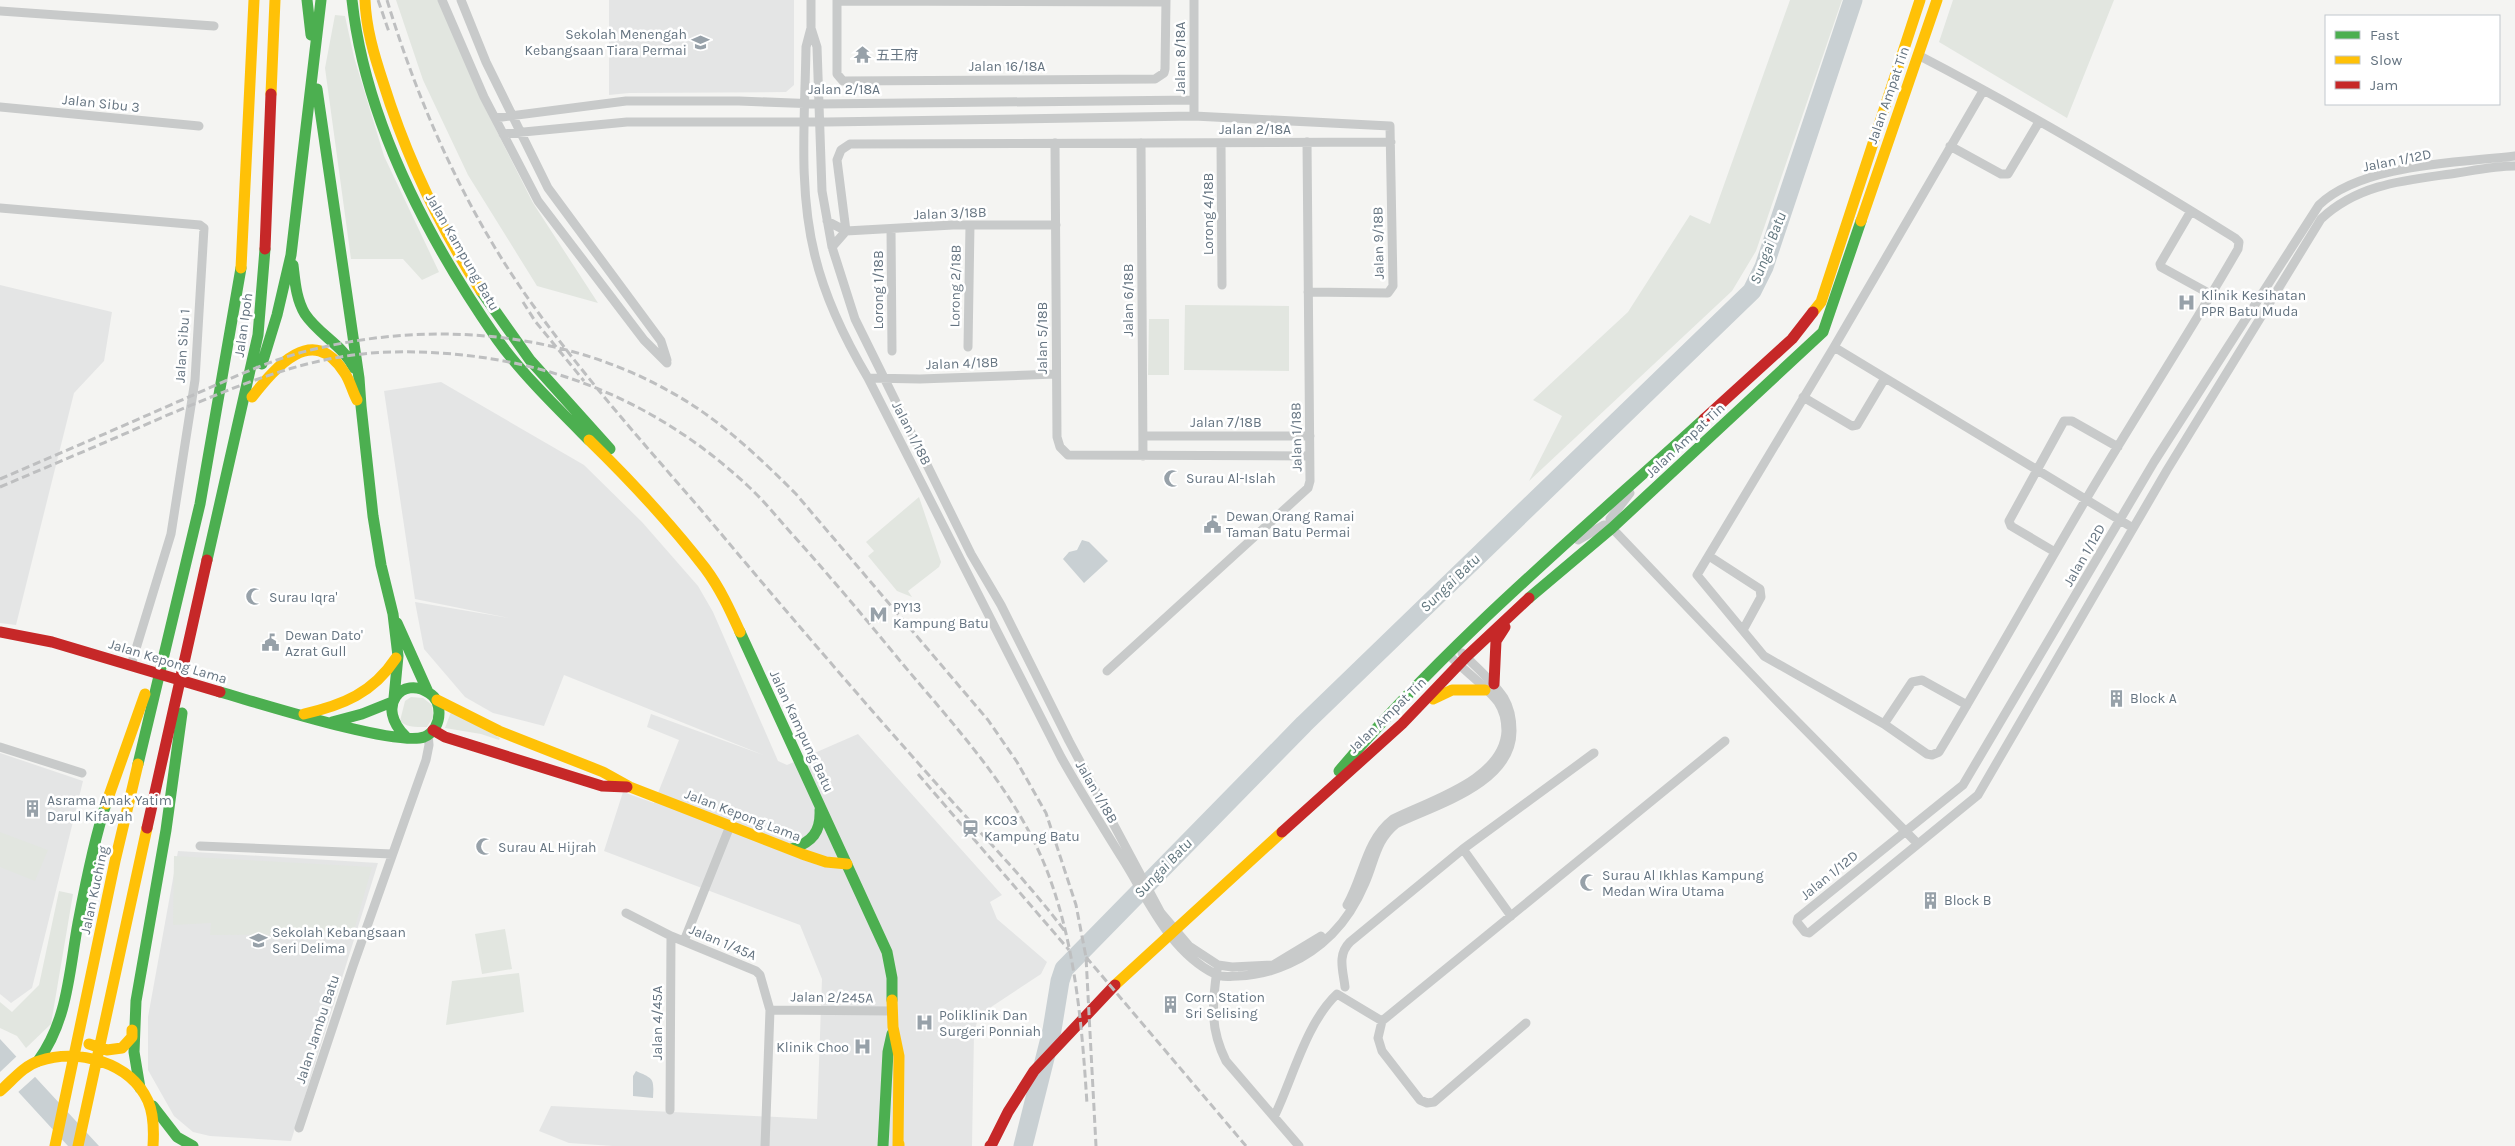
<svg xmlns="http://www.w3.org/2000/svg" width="2515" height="1146" viewBox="0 0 2515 1146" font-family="Karla,'Noto Sans SC',sans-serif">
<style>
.built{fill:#e4e5e5}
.green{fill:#e2e6e0}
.water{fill:#c9d0d3}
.pier{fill:#f4f4f2}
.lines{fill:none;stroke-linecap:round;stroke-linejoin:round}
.river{stroke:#c9d0d3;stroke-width:19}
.street{stroke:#c8caca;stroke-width:9}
.fast{stroke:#4caf50;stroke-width:11}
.slow{stroke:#ffc107;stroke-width:11}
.jam{stroke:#c62828;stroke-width:11}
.rail{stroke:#bebfc0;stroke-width:3;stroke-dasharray:8 4;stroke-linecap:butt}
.labels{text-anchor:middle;stroke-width:5;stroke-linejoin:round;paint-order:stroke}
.poi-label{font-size:14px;fill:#657481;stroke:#fff;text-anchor:start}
.street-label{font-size:14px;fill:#657481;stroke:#fff}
.water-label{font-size:15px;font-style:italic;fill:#61767e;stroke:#fff}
</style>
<rect width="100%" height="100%" fill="#f4f4f2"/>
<path class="built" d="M609 0H794V85L786 92 629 93 609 95Z
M0 285 112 312 104 361 74 393 16 625 0 623Z
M441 382 584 465 642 522 698 586 713 612 778 761 787 765 858 734 1002 895 990 902 997 919 1047 962 1041 974 979 1015 974 1033 972 1146H613L569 1143 539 1131 551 1106 817 1119 822 979 800 925 604 851 623 792 654 803 679 740 647 727 651 714 766 756 564 675 544 726 493 713 465 697 424 649 415 602 509 618 415 599 384 391Z
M0 753 83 781 32 988 11 1003 0 994Z
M178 851 378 863 291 1141 210 1136 193 1132 174 1116 148 1070V1017Z"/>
<path class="green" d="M396 0H440L485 108 533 203 598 303 537 286 468 175 423 80Z
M1790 0H1842L1756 251 1732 291 1529 481 1562 416 1533 400 1628 312 1690 215 1710 224Z
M1953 0H2114L2067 118 1939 42Z
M335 15 345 16 354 57 384 156 439 272 422 280 403 259H351L325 68Z
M1185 305 1289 306V371L1184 370Z
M1149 319H1169V375H1148Z
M919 497 941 562 939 567 908 591 912 597 897 591 868 556 874 551 866 542Z
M411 697 423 698 432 705 433 717 427 727C417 727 407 728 400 721L405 701Z
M451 712 500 738 499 740 481 734 445 728Z
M0 832 48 850 35 881 0 867Z
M174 856 372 867 353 934 210 935 211 923 173 925Z
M59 891 73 894 51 1024 26 1048 17 1036 0 1028V1002L12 1012 39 985Z
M505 929 512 969 482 974 475 934Z
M519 973 524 1012 446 1025 452 981Z"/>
<path class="water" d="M1082 540 1089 542 1108 561 1084 583 1063 559 1069 552 1077 550Z
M0 1039 99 1146H68L0 1072Z
M636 1071C654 1079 654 1078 653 1098L633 1096V1076Z"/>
<path class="pier" d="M18 1055 36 1076 16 1094 0 1076V1072Z"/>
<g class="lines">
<path class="river" d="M1023 1146 1052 1030 1060 981 1064 969 1304 724 1752 291 1764 267 1853 0"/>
<path class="street" d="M442 0 484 97 538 201 644 340 667 363
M461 0 486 62 548 188 661 341 667 360
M811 0V28L817 47 822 191 832 247 855 319 971 554 1001 605 1069 741 1161 913 1189 946 1218 965 1232 967 1273 965 1321 936
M837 0V74L843 81 1155 79 1164 73 1165 69 1166 0
M1194 0V116
M837 1 1166 2
M0 11 214 26
M811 28 806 47C805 116 798 189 815 256 825 297 846 341 868 378L1061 757C1080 791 1101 824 1122 858 1148 899 1169 951 1215 974 1221 978 1231 976 1238 976 1273 975 1307 959 1332 934 1347 919 1357 902 1365 883 1375 860 1376 840 1396 824 1435 805 1512 784 1512 731 1512 719 1510 708 1504 698 1493 681 1476 667 1462 653
M1918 55C2026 111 2132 174 2235 238L2239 242 2238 249C2189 334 2135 416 2085 501 2036 584 1989 669 1939 752L1932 755 1927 754 1884 724 1764 656 1697 575 1834 347 1983 91
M0 107 199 126
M495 118 626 101H739L818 104 1194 100
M503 134 627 122H827L1194 116 1390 126 1393 286 1388 293 1308 292
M1055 143 1057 437 1060 447 1068 455 1309 456
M1141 143 1143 456
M1221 143 1222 285
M1950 146 2001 174H2008L2039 122
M2515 156C2457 163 2362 164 2319 205L2154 462 1963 785 1798 918 1797 922 1805 932 1809 933 1978 795 2167 470 2321 219C2359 183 2408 180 2457 173 2476 170 2496 166 2515 166
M0 208 200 225 204 228 195 380 171 534 131 665
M2191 211 2160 264 2161 267 2212 295
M827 221 846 231
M891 229 892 351
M846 231 953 225H1056
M832 247 846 231 837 160 841 150 850 144 1391 142
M968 347 970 225
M1834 347 2133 528
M868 378 920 379 1056 374
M1803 397 1852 426 1857 425 1885 378
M1143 436H1310
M1612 528 1610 519 1630 493
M1578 540 1604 525 1610 526 1775 699 1918 844
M2055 552 2011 526 2009 521 2064 421H2072L2118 447
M1709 556 1760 589 1761 597 1743 630
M1107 671 1308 488 1310 481 1307 142
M1884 724 1912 682 1922 680 1967 705
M0 747 82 773
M200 846 392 854
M1463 849 1511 916
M1347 905C1364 876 1365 841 1393 819 1428 801 1504 780 1506 731 1506 721 1504 711 1498 702 1485 685 1463 670 1448 654
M626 913 671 936 756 971 760 975 770 1010 765 1146
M684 941 730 826
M1217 970C1212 1005 1210 1029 1226 1061L1299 1146
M1345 987C1343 970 1337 955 1350 942L1463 849 1594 753
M770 1010 893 1011
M1382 1021 1378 1038 1382 1051 1420 1100 1427 1103 1434 1102 1526 1023
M670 1110 671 936
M1274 1117C1293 1078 1306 1023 1337 994L1382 1021 1725 741
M299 1128 353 966 426 760 429 745 428 734"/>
<path class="fast" d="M307 0 311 35
M352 0C365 120 429 241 497 339 521 373 560 411 589 440
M317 89 359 378 361 406
M293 265C295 281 296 299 305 314 319 335 343 345 354 368
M481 291 530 360 610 449
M262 364 277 315 291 255 321 0
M361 406 373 516 381 565 393 614 398 656 394 698
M207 560 258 335 265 249
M1529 598 1612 528 1823 332 1861 221
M397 623 428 692
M740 632 887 952 892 978V1000
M220 692C256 702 396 747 424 737 434 733 439 723 439 713 439 705 436 697 429 693 403 675 374 706 406 737
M332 722 362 714 392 702
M138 764 200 504 241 268
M1339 771C1448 642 1579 533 1704 419
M792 849C812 842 821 832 820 810
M38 1061C68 1020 69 972 78 923 85 886 94 839 106 804
M140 1088 134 1052 136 1001 166 830 182 713
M153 1106 177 1137 193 1146
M883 1146 888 1052 892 1034"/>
<path class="slow" d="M365 0C366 28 374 55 383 82 406 156 439 226 481 291
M271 94 275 0
M1861 221 1937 0
M241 268 254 0
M1813 312 1821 302 1920 0
M252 397C276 367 312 323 344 372 350 380 352 391 357 400
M589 440C630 480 670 523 705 568 720 588 730 610 740 632
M1433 699 1452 690H1485
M437 700 499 731 603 772 630 787 802 854 826 862 847 864
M304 714C343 705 373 693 396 658
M106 804 145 694
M1115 985 1282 832
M892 1000 893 1027 899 1056 898 1146
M89 1044 107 1050 122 1048 132 1037V1030
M0 1091C12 1081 23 1066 39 1061 78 1048 130 1062 148 1101 154 1115 154 1131 153 1146
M899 1144V1146
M55 1146 115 861 138 764
M78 1146 147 828"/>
<path class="jam" d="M265 249 271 94
M1704 419 1792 339 1813 312
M0 632 52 642 220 692
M1494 684 1496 641 1505 627
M433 730 445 737 602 786 627 787
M147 828 207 560
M1282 832 1402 724 1466 657 1529 598
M990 1146 991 1145
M991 1146 1008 1112 1034 1071 1115 985"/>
<path class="rail" d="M378 0 389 32
M387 0C420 109 468 216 535 308 586 379 645 445 702 511 778 602 855 692 934 781 977 830 1024 877 1064 930
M523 302 535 321 584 381
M0 479C61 453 123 426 184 399 226 381 270 359 315 349 431 321 561 331 667 390 716 416 757 455 796 494L988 720 1017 762 1046 813 1076 905 1086 957 1096 1146
M0 487C54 464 109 441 163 417 237 386 309 354 391 352 527 349 649 393 749 487 764 501 777 517 791 533 829 575 865 618 901 662 956 728 1019 794 1049 876 1076 950 1082 1026 1087 1104
M918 774 1069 950
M1086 957 1246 1146"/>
</g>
<defs>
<symbol id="school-bare" viewBox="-9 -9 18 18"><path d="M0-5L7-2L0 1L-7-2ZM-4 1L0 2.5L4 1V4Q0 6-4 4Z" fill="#97a1a9" stroke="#fff" stroke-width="2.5" paint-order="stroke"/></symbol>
<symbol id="temple-bare" viewBox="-9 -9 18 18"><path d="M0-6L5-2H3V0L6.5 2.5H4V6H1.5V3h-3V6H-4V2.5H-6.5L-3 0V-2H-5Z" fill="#97a1a9" stroke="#fff" stroke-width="2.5" paint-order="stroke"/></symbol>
<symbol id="hospital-bare" viewBox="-9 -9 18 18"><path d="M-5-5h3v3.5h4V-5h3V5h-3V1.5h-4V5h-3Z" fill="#97a1a9" stroke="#fff" stroke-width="2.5" paint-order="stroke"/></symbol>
<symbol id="mosque-bare" viewBox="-9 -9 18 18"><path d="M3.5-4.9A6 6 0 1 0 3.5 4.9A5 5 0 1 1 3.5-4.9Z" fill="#97a1a9" stroke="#fff" stroke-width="2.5" paint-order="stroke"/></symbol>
<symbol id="civic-bare" viewBox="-9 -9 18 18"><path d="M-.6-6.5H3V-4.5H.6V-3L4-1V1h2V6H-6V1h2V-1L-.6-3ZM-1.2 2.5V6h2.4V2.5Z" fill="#97a1a9" stroke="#fff" stroke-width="2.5" paint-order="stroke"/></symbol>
<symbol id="metro-bare" viewBox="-9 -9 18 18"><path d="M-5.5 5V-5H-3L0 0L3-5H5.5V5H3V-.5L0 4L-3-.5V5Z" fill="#97a1a9" stroke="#fff" stroke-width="2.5" paint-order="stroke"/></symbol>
<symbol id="building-bare" viewBox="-9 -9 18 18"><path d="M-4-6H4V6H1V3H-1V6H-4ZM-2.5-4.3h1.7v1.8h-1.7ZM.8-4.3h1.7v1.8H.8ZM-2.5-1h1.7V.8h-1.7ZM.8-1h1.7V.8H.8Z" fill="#97a1a9" stroke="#fff" stroke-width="2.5" paint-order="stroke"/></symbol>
<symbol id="station-bare" viewBox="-9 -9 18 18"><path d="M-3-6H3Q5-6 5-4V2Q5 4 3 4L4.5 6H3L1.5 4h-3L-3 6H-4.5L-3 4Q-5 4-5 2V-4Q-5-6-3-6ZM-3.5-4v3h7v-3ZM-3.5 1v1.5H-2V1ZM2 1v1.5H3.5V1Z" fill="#97a1a9" stroke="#fff" stroke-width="2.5" paint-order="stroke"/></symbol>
</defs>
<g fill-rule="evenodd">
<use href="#school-bare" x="688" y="30" width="25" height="25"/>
<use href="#temple-bare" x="850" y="42" width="25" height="25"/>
<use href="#hospital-bare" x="2174" y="290" width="25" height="25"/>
<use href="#mosque-bare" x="1160" y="466" width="25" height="25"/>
<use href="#civic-bare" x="1200" y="512" width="25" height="25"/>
<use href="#mosque-bare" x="242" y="584" width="25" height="25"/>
<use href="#metro-bare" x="866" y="602" width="25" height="25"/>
<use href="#civic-bare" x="258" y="630" width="25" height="25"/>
<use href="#building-bare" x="2104" y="686" width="25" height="25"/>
<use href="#building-bare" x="20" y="796" width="25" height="25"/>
<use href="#station-bare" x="958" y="816" width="25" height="25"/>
<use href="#mosque-bare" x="472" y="834" width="25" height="25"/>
<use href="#mosque-bare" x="1576" y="870" width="25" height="25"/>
<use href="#building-bare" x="1918" y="888" width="25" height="25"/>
<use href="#school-bare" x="246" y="928" width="25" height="25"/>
<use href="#building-bare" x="1158" y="992" width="25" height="25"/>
<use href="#hospital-bare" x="912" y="1010" width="25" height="25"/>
<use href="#hospital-bare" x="850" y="1034" width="25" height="25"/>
</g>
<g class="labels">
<g class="poi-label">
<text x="687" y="39" text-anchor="end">Sekolah Menengah<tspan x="687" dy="16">Kebangsaan Tiara Permai</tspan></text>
<text x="876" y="60">五王府</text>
<text x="2201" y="300">Klinik Kesihatan<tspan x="2201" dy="16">PPR Batu Muda</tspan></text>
<text x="1186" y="483">Surau Al-Islah</text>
<text x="1226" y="521">Dewan Orang Ramai<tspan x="1226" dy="16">Taman Batu Permai</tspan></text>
<text x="269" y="602">Surau Iqra'</text>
<text x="893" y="612">PY13<tspan x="893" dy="16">Kampung Batu</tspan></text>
<text x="285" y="640">Dewan Dato'<tspan x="285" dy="16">Azrat Gull</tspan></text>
<text x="2130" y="703">Block A</text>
<text x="47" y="805">Asrama Anak Yatim<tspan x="47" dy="16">Darul Kifayah</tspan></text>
<text x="984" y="825">KC03<tspan x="984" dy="16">Kampung Batu</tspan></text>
<text x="498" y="852">Surau AL Hijrah</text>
<text x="1602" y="880">Surau Al Ikhlas Kampung<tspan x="1602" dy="16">Medan Wira Utama</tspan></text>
<text x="1944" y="905">Block B</text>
<text x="272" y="937">Sekolah Kebangsaan<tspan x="272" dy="16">Seri Delima</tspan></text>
<text x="1185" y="1002">Corn Station<tspan x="1185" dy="16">Sri Selising</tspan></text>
<text x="939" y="1020">Poliklinik Dan<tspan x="939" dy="16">Surgeri Ponniah</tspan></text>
<text x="849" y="1052" text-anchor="end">Klinik Choo</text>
</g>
<g class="street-label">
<text transform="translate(1180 58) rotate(-90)" y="5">Jalan 8/18A</text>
<text x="1007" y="71">Jalan 16/18A</text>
<text x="844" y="94">Jalan 2/18A</text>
<text transform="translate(1888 95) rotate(-71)" y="5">Jalan Ampat Tin</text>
<text transform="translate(101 103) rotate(6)" y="5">Jalan Sibu 3</text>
<text x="1255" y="134">Jalan 2/18A</text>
<text transform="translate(2397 160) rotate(-11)" y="5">Jalan 1/12D</text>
<text transform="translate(950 213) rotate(-2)" y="5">Jalan 3/18B</text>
<text transform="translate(1208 214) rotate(-90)" y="5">Lorong 4/18B</text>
<text transform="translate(1378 243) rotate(-91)" y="5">Jalan 9/18B</text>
<text transform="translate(463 252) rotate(60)" y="5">Jalan Kampung Batu</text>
<text transform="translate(955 286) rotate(-89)" y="5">Lorong 2/18B</text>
<text transform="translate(878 290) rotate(-90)" y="5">Lorong 1/18B</text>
<text transform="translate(1128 300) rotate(-90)" y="5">Jalan 6/18B</text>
<text transform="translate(243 325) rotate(-82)" y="5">Jalan Ipoh</text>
<text transform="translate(1042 338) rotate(-90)" y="5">Jalan 5/18B</text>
<text transform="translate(182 346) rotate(-86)" y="5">Jalan Sibu 1</text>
<text transform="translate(962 363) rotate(-2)" y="5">Jalan 4/18B</text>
<text x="1226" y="427">Jalan 7/18B</text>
<text transform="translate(912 433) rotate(63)" y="5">Jalan 1/18B</text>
<text transform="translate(1296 437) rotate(-91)" y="5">Jalan 1/18B</text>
<text transform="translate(1685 440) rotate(-43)" y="5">Jalan Ampat Tin</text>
<text transform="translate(2084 555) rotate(-60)" y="5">Jalan 1/12D</text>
<text transform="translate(168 661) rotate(17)" y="5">Jalan Kepong Lama</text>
<text transform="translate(1387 715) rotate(-44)" y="5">Jalan Ampat Tin</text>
<text transform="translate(802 731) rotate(65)" y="5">Jalan Kampung Batu</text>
<text transform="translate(1097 792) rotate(60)" y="5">Jalan 1/18B</text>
<text transform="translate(743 815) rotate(21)" y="5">Jalan Kepong Lama</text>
<text transform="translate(1829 875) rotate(-39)" y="5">Jalan 1/12D</text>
<text transform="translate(94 890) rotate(-78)" y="5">Jalan Kuching</text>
<text transform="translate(723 942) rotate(23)" y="5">Jalan 1/45A</text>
<text transform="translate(832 997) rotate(1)" y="5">Jalan 2/245A</text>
<text transform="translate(657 1023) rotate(-90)" y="5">Jalan 4/45A</text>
<text transform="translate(317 1029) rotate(-72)" y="5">Jalan Jambu Batu</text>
</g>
<g class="water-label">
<text transform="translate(1768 248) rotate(-69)" y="5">Sungai Batu</text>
<text transform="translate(1450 583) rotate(-44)" y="5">Sungai Batu</text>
<text transform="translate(1163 868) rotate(-46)" y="5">Sungai Batu</text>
</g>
</g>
<rect x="2325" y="15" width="175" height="90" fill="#ffffff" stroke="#c1c7cd"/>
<rect x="2335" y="31" width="25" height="8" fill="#4caf50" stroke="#c1c7cd"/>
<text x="2370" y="40" font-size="15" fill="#657481">Fast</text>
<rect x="2335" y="56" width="25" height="8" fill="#ffc107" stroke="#c1c7cd"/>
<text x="2370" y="65" font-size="15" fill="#657481">Slow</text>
<rect x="2335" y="81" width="25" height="8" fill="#c62828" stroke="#c1c7cd"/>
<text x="2370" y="90" font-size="15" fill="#657481">Jam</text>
</svg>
